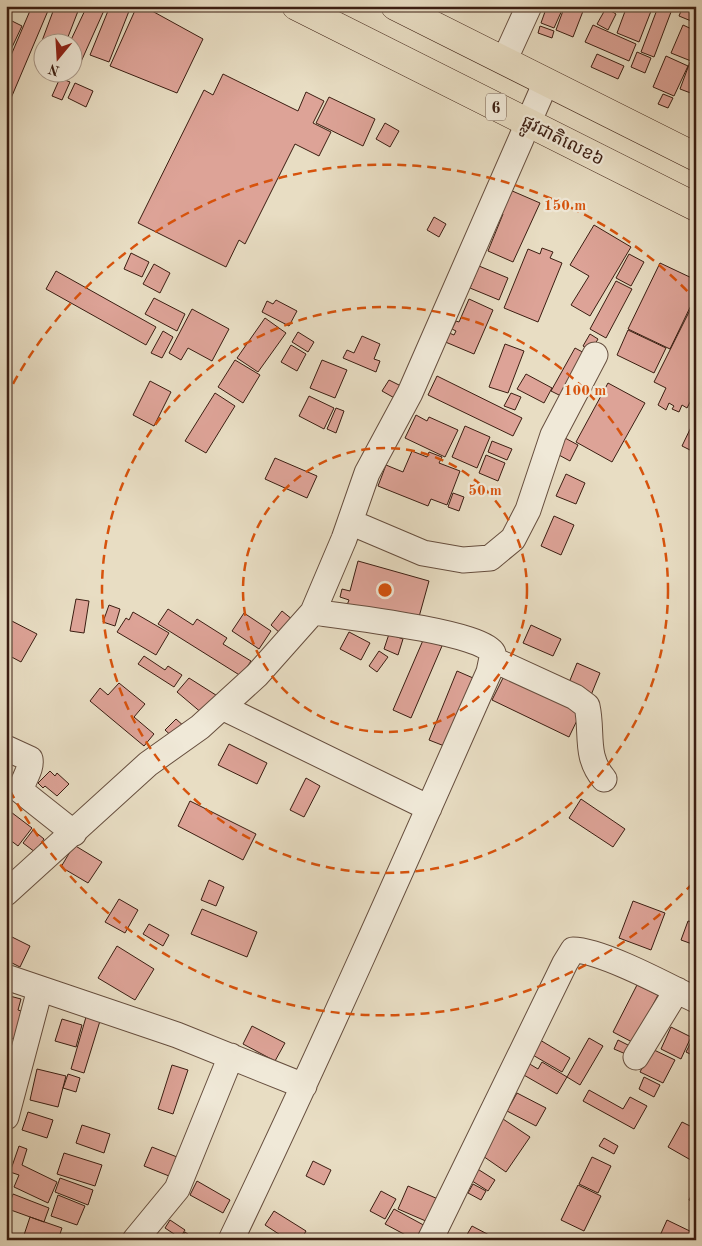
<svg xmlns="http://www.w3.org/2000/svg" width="702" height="1246" viewBox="0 0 702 1246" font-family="'Old Standard TT','Noto Sans Khmer',serif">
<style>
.building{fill:#dda397;stroke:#3b1e12}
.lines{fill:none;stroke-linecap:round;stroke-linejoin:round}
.minor-casing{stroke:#664e3e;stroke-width:27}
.major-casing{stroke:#3b1e12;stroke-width:29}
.minor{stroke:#f0e9d8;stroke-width:25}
.major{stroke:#e8ddc3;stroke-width:28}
.ring{fill:none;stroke:#d7530d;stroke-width:2.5;stroke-dasharray:9 6}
.labels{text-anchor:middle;stroke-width:4.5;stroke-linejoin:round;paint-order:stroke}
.shield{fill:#f0e9d8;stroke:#715b4d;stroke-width:1}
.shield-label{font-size:16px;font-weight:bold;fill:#3b1e12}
.street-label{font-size:18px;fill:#3b1e12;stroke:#f0e9d8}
.centre{fill:#d7530d;stroke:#f0e9d8;stroke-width:2.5}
.ring-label{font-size:15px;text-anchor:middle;font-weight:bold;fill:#d7530d;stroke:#f0e9d8;stroke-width:4.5;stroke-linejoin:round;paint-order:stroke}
</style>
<rect width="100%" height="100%" fill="#e8ddc3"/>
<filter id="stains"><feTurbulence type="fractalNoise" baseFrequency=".004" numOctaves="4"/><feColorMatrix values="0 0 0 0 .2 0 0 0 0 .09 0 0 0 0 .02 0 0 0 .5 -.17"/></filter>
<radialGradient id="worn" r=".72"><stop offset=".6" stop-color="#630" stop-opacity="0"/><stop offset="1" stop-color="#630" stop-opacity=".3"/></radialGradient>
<path class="building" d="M32 6H50L6 110V67Z
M55 6H80L66 42H42V60L36 57Z
M87 6H106L80 64 72 61V42H70Z
M110 6H131L109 62 90 55Z
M137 6H143L203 39 177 93 110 66Z
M547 6 562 10 554 28 541 23Z
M559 6H585L573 37 556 30 564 8Z
M627 6H653L639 42 617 33Z
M683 6 696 7V23L679 16Z
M658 7 671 12 654 57 641 52Z
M606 8 616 14 608 30 597 24Z
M6 18 22 26 6 60Z
M593 25 636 44 629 61 585 42Z
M683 25 696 31V51L691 61 671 53Z
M540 26 554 31 552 38 538 33Z
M637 52 651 58 645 73 631 67Z
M597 54 624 66 618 79 591 67Z
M666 56 688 66 674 96 653 87Z
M690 62 696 64V95L680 89Z
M223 74 298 111 306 92 324 101 313 123 331 132 319 156 295 144 245 244 239 240 226 267 138 223 204 90 213 95Z
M60 78 70 82 62 100 52 96Z
M75 83 93 91 86 107 68 98Z
M663 94 673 98 668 108 658 104Z
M329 97 375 119 363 146 316 123Z
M385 123 399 131 390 147 376 139Z
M6 155 11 157 6 168Z
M510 190 540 203 513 262 488 251 503 214 500 213Z
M434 217 446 224 439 237 427 230Z
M594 225 631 247 590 316 571 305 589 276 570 265Z
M542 248 553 252 550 258 562 263 538 322 504 308 528 249 540 254Z
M131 253 149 262 142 277 124 269Z
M629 254 644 262 631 286 616 278Z
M660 263 696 280V295L670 349 628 329Z
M154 264 170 273 160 293 143 284Z
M479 266 508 278 499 300 470 288Z
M56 271 156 327 146 345 46 289Z
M616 281 632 289 606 338 590 329Z
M154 298 185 314 177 331 145 314Z
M696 298V391L687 408 682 405 679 412 672 409 674 406 669 403 666 410 658 405 666 388 654 382Z
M469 299 493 310 474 354 443 341 447 332 454 335 456 331 452 329 456 321 459 322Z
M276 300 297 311 289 326 262 312 267 301 273 304Z
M192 309 229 329 212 361 188 348 181 360 169 353Z
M265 318 286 333 258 372 237 358Z
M628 330 666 348 654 373 617 355Z
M163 331 173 337 162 358 151 353Z
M298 332 314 342 308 352 292 342Z
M590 334 598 339 591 351 583 346Z
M362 336 380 344 374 359 380 361 376 372 343 358 347 350 354 353Z
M505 344 524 351 508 393 489 387Z
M291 345 306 354 297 371 281 362Z
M575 348 588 355 565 398 551 391Z
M235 360 260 375 243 403 218 387Z
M322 360 347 370 335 398 310 388Z
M526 374 552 388 544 403 517 389Z
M437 376 522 418 513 436 428 395Z
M389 380 405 388 398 400 382 391Z
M150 381 171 392 154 426 133 415Z
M608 383 645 403 612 462 576 442Z
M215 393 235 406 206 453 185 441Z
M511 393 521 397 515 410 504 406Z
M309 396 334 408 324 429 299 416Z
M336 408 344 411 336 433 327 429Z
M416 415 427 421 429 417 458 430 445 457 405 438Z
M694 421 696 422V453L682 446Z
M465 426 490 437 477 468 452 457Z
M565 438 578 445 570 461 557 454Z
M492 441 512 449 507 460 488 452Z
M412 451 427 457 429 452 442 457 439 463 460 471 447 505 431 499 428 506 378 486 386 465 403 472Z
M486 455 505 463 498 481 479 473Z
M275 458 317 476 307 498 265 479Z
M566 474 585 483 576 504 556 496Z
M453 493 464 497 459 511 448 507Z
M554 516 574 525 561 555 541 546Z
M358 561 429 581 417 624 347 605 349 600 340 597 342 589 350 591Z
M76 599 89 601 84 633 70 631Z
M109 605 120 609 115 626 103 622Z
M168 609 193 625 197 619 227 638 223 644 251 661 241 676 158 624Z
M282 611 293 620 281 634 271 625Z
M133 612 169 633 156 655 117 632 126 618 129 620Z
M244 613 271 631 259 649 232 631Z
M6 618 37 634 21 662 6 654Z
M531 625 561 639 553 656 523 643Z
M349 632 370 643 361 660 340 649Z
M389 634 403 639 398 655 384 649Z
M424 638 442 646 411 718 393 710Z
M379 651 388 657 377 672 369 666Z
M144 656 165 670 168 666 182 675 174 687 138 664Z
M577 663 600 673 589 700 566 690Z
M457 671 480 681 452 749 429 740Z
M506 672 582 710 569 737 492 700Z
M189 678 219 697 203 714 177 692Z
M119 683 145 704 134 717 154 734 144 746 90 701 100 688 108 695Z
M176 719 186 728 175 739 165 730Z
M229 744 267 763 257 784 218 765Z
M50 771 55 776 57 773 69 784 57 796 45 786 43 788 38 783Z
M306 778 320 786 304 817 290 810Z
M581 799 625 829 613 847 569 818Z
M190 801 256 834 243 860 178 826Z
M7 809 32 828 18 846 6 837Z
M33 830 44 839 35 852 23 843Z
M74 845 102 862 88 883 61 867Z
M6 866 11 870 6 877Z
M209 880 224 887 216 906 201 900Z
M119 899 138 910 125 933 105 922Z
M633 901 665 913 651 950 619 938Z
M202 909 257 932 247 957 191 934Z
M688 921 696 923 695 945 681 940Z
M149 924 169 935 163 946 143 934Z
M6 934 30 946 20 967 6 960Z
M117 946 154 969 135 1000 98 978Z
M637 985 658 995 634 1043 613 1032Z
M6 995 21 999 18 1010 24 1012 17 1040 6 1037Z
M86 1017 100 1021 84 1073 71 1069Z
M62 1019 82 1025 76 1047 55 1041Z
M252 1026 285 1043 275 1061 243 1044Z
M671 1027 691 1037 681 1059 661 1049Z
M694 1036 696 1037V1057L686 1052Z
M589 1038 603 1046 580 1085 567 1077Z
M540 1040 570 1058 562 1072 531 1054Z
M618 1040 632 1047 628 1055 614 1049Z
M652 1049 675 1060 663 1083 640 1072Z
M542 1062 567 1077 557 1094 522 1074 528 1063 538 1069Z
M172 1065 188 1070 173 1114 158 1109Z
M37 1069 66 1076 58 1107 30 1100Z
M68 1074 80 1078 76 1092 63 1088Z
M644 1077 660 1085 654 1097 639 1089Z
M589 1090 623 1109 630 1097 647 1106 634 1129 583 1101Z
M517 1093 546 1108 536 1126 507 1111Z
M28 1112 53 1120 47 1138 22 1130Z
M503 1119 530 1137 506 1172 480 1154Z
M682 1122 696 1129V1163L668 1147Z
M82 1125 110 1134 104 1153 76 1143Z
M604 1138 618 1146 614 1154 599 1146Z
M19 1146 27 1149 22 1165 57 1182 48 1203 14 1187 19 1175 10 1172Z
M152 1147 177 1157 169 1176 144 1166Z
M64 1153 102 1165 95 1186 57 1174Z
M592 1157 611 1166 598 1193 579 1184Z
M313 1161 331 1170 324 1185 306 1176Z
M476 1168 495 1180 488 1191 469 1179Z
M60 1178 93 1190 88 1205 55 1192Z
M197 1181 230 1200 223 1213 190 1195Z
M473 1184 486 1191 481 1200 468 1193Z
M578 1185 601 1196 584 1231 561 1220Z
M408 1186 438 1199 428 1222 398 1209Z
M696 1186V1203L689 1200Z
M381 1191 396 1199 385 1219 370 1211Z
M13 1194 49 1208 44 1222 8 1209Z
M58 1195 85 1206 77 1225 51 1216Z
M394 1209 429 1228 422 1240H415L385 1224Z
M274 1211 306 1231 301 1240H288L265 1225Z
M30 1217 62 1228 58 1240H38L24 1235Z
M170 1220 185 1230 180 1238 165 1228Z
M667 1220 696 1234V1240H658Z
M472 1226 491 1236 489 1240 465 1238Z
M441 1231 460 1240H437Z
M185 1232 196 1240H180Z
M6 1234 19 1240H6Z"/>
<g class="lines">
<defs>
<path id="minor" d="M504 61 529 6
M350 522 423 553 463 560 490 558 513 539 528 510 553 435 595 355
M492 659 575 697 587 706C593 732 584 756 604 779
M222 707 429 808
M6 748 30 759C32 770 22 780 21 791L74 833
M6 893 148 764 200 727 257 675 313 612 344 539 367 473 410 393 546 82
M6 977 177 1035 304 1086
M636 1057 677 990
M6 1117 40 989
M135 1240 177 1189 231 1056
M231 1240C321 1052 405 862 489 672L493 653C482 632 342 616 313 612
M430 1240 565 963 573 950C601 950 668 986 696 1000"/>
<path id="major" d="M296 6 696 207
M395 6 696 157"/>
</defs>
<use href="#minor" class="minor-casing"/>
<use href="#major" class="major-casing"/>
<use href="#minor" class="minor"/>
<use href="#major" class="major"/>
</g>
<g class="ring">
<circle cx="385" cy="590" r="142"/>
<circle cx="385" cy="590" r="283"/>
<path d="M693 883A425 425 0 0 1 6 783M6 397A425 425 0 0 1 693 297"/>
</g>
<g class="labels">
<rect class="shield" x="486" y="93.5" width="20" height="27" rx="4"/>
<g class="shield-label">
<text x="496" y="113">6</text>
</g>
<g class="street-label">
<text transform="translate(563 140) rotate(27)" y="6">ផ្លូវជាតិលេខ៦</text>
</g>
</g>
<circle cx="385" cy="590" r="8" class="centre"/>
<g class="ring-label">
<text x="565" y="210">150 m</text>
<text x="585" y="395">100 m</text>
<text x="485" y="495">50 m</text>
</g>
<rect width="702" height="1246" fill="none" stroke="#e8ddc3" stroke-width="25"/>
<rect x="8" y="8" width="687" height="1231" fill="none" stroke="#3b1e12" stroke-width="2.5"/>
<rect x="12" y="12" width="677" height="1221" fill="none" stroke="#3b1e12"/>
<g transform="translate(58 58) rotate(198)"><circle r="24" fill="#f0e9d8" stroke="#a89889"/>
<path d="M0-4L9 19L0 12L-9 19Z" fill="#8f2418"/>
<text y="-8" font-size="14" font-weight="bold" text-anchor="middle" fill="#3b1e12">N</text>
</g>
<rect width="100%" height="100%" filter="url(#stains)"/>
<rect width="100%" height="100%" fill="url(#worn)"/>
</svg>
